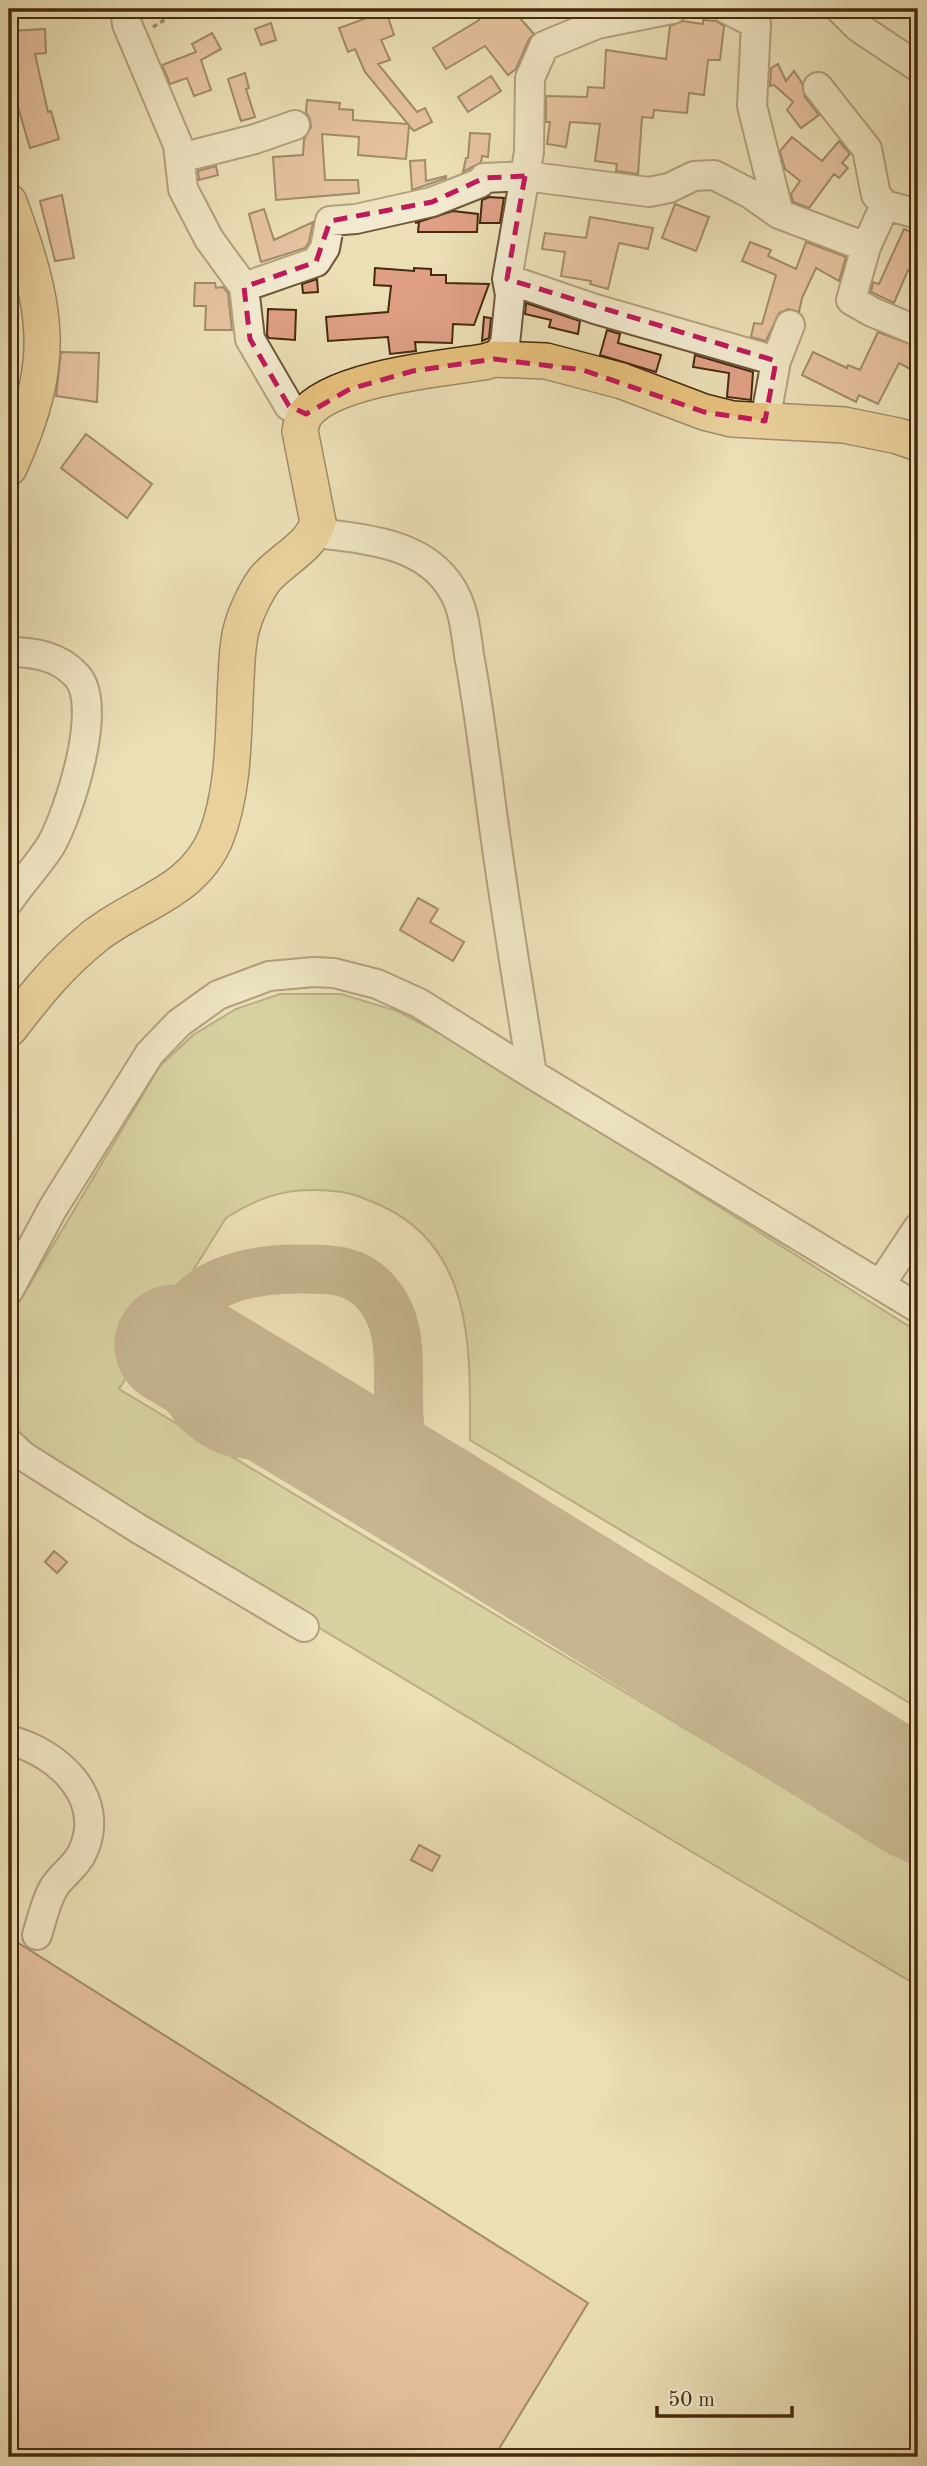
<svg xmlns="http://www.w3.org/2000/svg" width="927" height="2466" viewBox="0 0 927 2466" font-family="'Old Standard TT',serif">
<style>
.green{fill:#bfc088;stroke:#82754b;stroke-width:2}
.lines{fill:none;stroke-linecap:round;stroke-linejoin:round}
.taxiway{stroke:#988462;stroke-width:49}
.runway{stroke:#988462;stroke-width:121}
.building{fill:#e0a086;stroke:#462a0e;stroke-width:2}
.minor-casing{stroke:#6f5738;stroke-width:32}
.major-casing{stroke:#462a0e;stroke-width:38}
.path{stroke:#462a0e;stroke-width:3.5;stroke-dasharray:5 3.5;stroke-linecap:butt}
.minor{stroke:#f2ead0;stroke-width:28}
.major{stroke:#e6c07b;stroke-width:35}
.marked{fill:none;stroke:#c2185b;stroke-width:5;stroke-dasharray:14 9;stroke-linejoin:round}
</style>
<rect width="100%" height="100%" fill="#ebdfb6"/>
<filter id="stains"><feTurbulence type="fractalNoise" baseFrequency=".00286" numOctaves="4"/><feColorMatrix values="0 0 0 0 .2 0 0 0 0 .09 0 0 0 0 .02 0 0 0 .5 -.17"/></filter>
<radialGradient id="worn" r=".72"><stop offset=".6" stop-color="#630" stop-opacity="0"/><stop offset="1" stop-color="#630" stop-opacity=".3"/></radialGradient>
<path class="green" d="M280 994H341L397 1011 464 1046 918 1332V1708L470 1440C470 1352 475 1249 382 1206 368 1200 356 1194 342 1192 295 1186 265 1193 226 1218L119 1389 918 1868V1986L677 1843 32 1455 9 1434V1319L160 1066 193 1035 236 1009Z"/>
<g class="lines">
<path class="taxiway" d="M351 1451C332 1445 314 1438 295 1436 271 1433 243 1439 222 1428 198 1416 184 1397 178 1371 161 1291 232 1270 296 1269 325 1269 352 1267 374 1290 410 1328 394 1381 400 1427 403 1454 423 1479 437 1503"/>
<path class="runway" d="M175 1345 437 1503 918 1801"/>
</g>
<path class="building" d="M475 9H512L534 34 529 39 516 69 508 75 485 46 446 69 433 48 479 20Z
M386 11 394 35 381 40 390 60 378 64 417 112 425 108 432 122 414 131 409 126 406 159 358 155 359 137 322 134 325 180H358L359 193 276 200 273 157 303 155 304 139 311 127 310 119 306 112 307 100 340 103 339 109 353 110V120L408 124 365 72 355 49 348 52 339 28Z
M703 20 716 21 724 26 720 60H708L704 95 689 93 687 113 654 110 653 118 642 117 638 174 616 171 617 164 595 161 600 124 570 122 566 147 547 144 550 122H546V96L587 97 588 87 604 88 606 50 666 59 670 26 683 21 703 24Z
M271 23 276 40 261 45 255 29Z
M45 29 46 53 35 54 48 112 51 111 59 139 30 148 17 104 9 106V31Z
M212 33 221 49 201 60 211 90 194 96 187 78 170 84 162 65 196 52 192 44Z
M778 64 786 81 794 71 802 83 805 97 819 115 801 128 787 110 793 102 774 85 770 86 771 68Z
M245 73 249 88 246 89 255 117 241 121 228 79Z
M491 76 501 91 468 112 458 97Z
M470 133 490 134 488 157 482 156 481 162 463 172 466 158H468Z
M792 137 822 161 839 141 850 154 842 163 848 168 839 178 834 174 809 208 793 202 791 194 800 181 785 169 780 151Z
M425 160 426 181 446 176V178L412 190 410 161Z
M216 166 218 175 199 180 198 171Z
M62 195 74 258 55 261 40 201Z
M489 197 504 198 500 223H480L482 200Z
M675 204 709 217 696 251 662 238Z
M264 209 274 240 313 222 309 242 305 248 261 262 249 214Z
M453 211 478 214 477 232H418L419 222 415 223Z
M590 217 653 228 648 249 619 243 608 289 590 284 591 281 561 276 565 252 542 249 545 233 586 238Z
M904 229 918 235V262L916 273 908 270 894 303 871 292 873 282 879 284Z
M750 242 771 250 768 256 796 269 806 242 846 257 839 281 816 268 802 298 799 312 788 309 779 313 766 341 751 337 754 323 762 324 776 275 742 261Z
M375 268 414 271V268L431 269V275H446V283L489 284 474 325 453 324 452 343 415 342 416 351 390 354 388 337 328 341 326 317 388 312 391 286 374 285Z
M317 279 318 292 303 293 302 284Z
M195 283H215L216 288 223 287 228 293 232 330H205L206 306H194Z
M526 303 580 321 578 334 549 327 551 320 525 314Z
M268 309 296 310 295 340 269 338 267 335Z
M484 317 491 318 489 338 482 341Z
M607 330 620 334 618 343 661 355 656 372 600 355Z
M878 332 918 347V373L899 363 878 404 859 395 856 402 802 375 813 352 847 368 848 365 860 370Z
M61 352 99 353 97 402 56 396Z
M695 355 753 372 751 400 727 397 729 373 693 367Z
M86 434 152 484 127 518 61 468Z
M418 898 438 909 430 922 464 942 453 961 400 930Z
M54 1551 67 1562 57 1573 45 1562Z
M419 1845 440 1856 432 1871 411 1860Z
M9 1937 588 2303 494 2457H9Z"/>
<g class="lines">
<defs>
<path id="minor" d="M125 9 127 24 178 145 183 189 209 239 244 287 250 339 289 406 306 414
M727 9 756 24 752 106 779 214
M840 9 858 27 918 67
M818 87 867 149 876 195 885 205
M180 158 255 139 295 125
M866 247 885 205 918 214
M507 279 595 309 776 361
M244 287 316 262 325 248 330 221 356 219 432 202 480 183 484 178 525 176 649 192 669 188 694 176 714 175 749 193 779 214 866 247 851 300 872 312 918 331
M494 359 505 344 510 295 507 279 529 152 530 78 544 46 597 24 672 9
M765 421 776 361 790 325
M315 533C364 539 424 542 452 589 464 608 466 633 469 655 477 697 482 739 488 781 500 879 517 977 532 1074
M9 652C34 652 59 656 77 676 104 706 69 813 51 845 39 864 22 882 9 901
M880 1285 918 1228
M9 1290 53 1208 150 1053 179 1023 218 995 269 976 314 972 334 973 377 984 419 1003 532 1074 918 1308
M9 1443 23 1456 139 1529 304 1627
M9 1740C57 1752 107 1797 83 1851 77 1866 61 1875 53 1889 45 1903 42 1920 37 1935"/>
<path id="major" d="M9 202C48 310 58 360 9 468
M9 1029C37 993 59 965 95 936 138 902 193 893 216 837 235 788 233 731 236 679 237 662 237 643 242 627 246 612 256 591 265 579 281 560 312 546 318 522L300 431C301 425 302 420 305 415 330 379 442 368 484 362L494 359 546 361 622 381 704 412 732 419 844 425 898 436 918 443"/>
</defs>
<use href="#minor" class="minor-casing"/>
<use href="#major" class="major-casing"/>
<path class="path" d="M153 27 182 9"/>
<use href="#minor" class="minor"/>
<use href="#major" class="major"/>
</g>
<path d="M0 0H927V2466H0ZM525 176 507 279 776 361 765 421 704 412 583 370 494 359 413 371 350 389 306 414 289 406 250 339 244 287 316 262 330 221 432 202 484 178Z" fill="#ebdfb6" fill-opacity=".55" fill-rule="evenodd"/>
<path class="marked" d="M525 176 507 279 776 361 765 421 704 412 583 370 494 359 413 371 350 389 306 414 289 406 250 339 244 287 316 262 330 221 432 202 484 178Z"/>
<rect width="927" height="2466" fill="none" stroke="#ebdfb6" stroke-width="35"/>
<rect x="10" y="10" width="906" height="2445" fill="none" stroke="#462a0e" stroke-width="3.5"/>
<rect x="18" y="18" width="892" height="2431" fill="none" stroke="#462a0e" stroke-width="2"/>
<path d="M657 2406v10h135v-10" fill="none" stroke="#462a0e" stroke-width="3.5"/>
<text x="668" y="2406" font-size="21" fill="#462a0e" stroke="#f2ead0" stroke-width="5" paint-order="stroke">50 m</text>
<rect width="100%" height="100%" filter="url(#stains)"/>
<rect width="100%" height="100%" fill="url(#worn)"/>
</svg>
